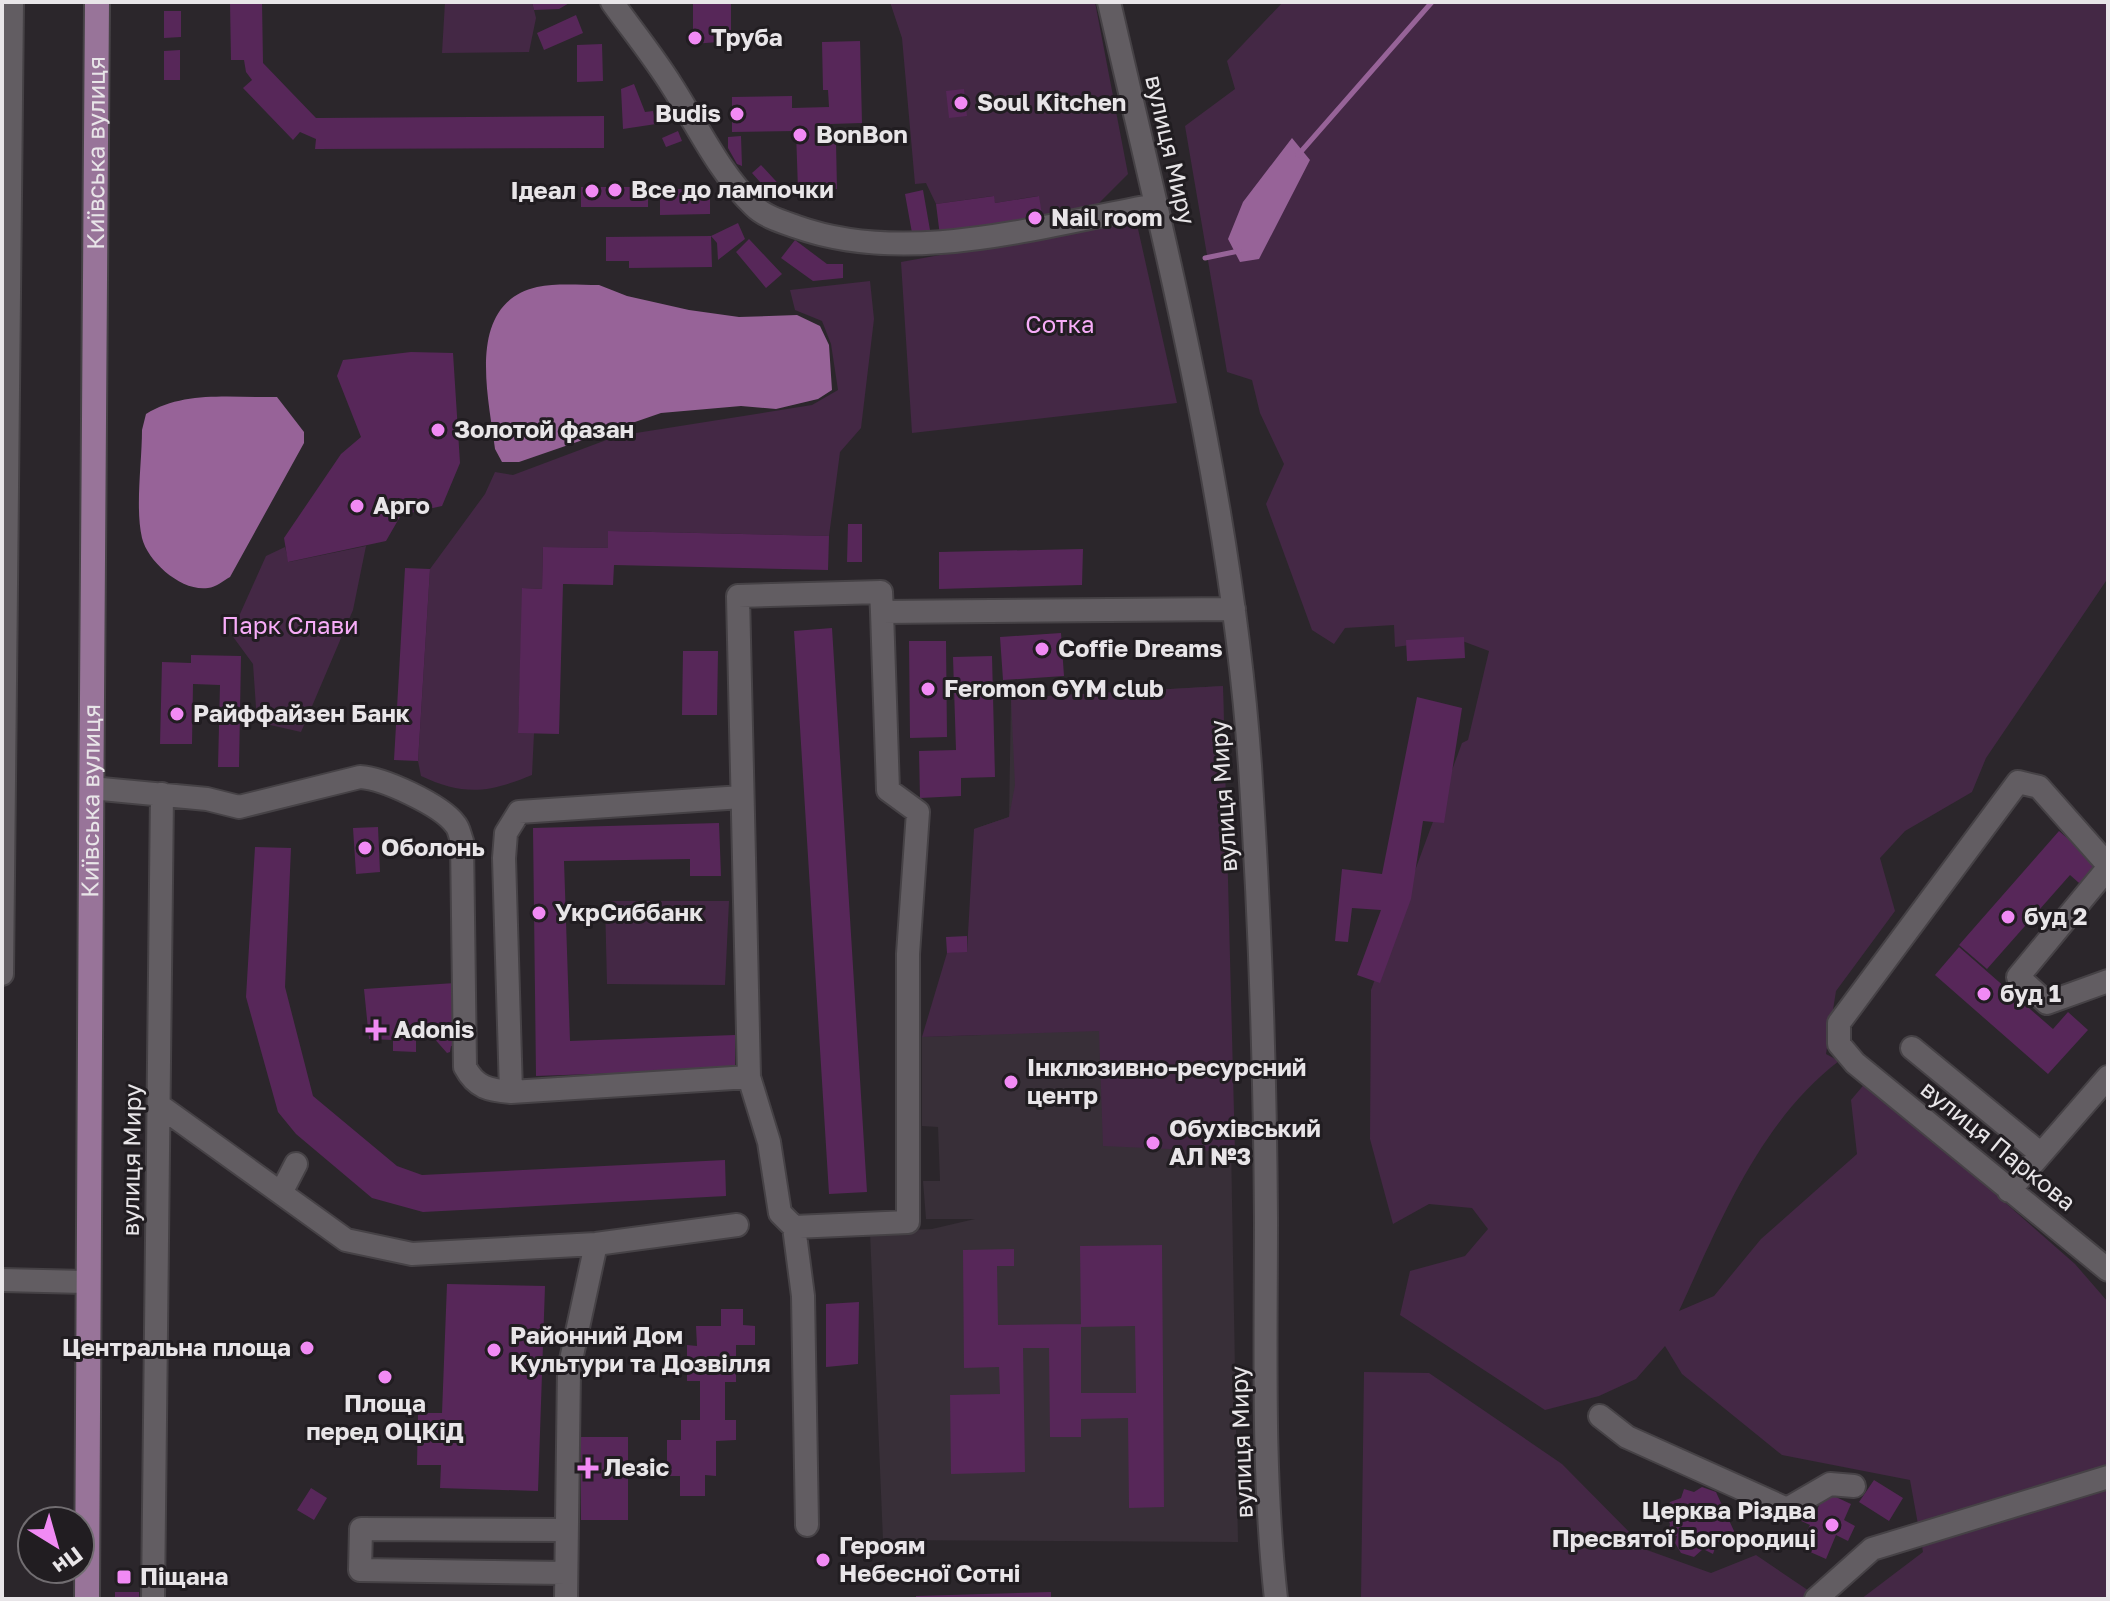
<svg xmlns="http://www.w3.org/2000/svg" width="2110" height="1601" viewBox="0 0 2110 1601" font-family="'Golos Text',sans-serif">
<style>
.built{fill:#382f38}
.green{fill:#442845}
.water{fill:#976398}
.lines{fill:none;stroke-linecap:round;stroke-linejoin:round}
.stream{stroke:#976398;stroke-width:5}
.building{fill:#572759}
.minor-casing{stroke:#464246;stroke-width:26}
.major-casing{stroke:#464246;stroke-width:28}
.minor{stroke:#625d62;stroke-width:22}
.major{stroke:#987499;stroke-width:24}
.poi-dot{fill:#f18af4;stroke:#211d21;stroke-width:3}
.labels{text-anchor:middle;stroke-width:6;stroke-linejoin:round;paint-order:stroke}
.poi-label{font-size:24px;font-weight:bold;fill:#e8e5e8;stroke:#211d21;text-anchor:start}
.street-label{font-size:24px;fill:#e8e5e8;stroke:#211d21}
.park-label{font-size:24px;fill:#f7acf8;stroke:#211d21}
</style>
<rect width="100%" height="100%" fill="#2b262b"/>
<path class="built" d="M1223 686 1238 1542 883 1540 870 1232 932 1229 975 1219H926L923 1181H940L938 1127 922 1126V1037L981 1035 974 829 1009 817 1011 698Z"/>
<path class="green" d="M445 2H532L536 18 529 52 442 53Z
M890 2H1095L1128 174 1093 209 1043 221 1038 196 995 203 993 196 936 204 926 183 915 184 902 38Z
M1283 2H2108V578L1986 758 1972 792 1905 831 1880 858 1895 911 1836 991 1826 1054 1839 1061C1760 1121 1719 1224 1679 1311L1714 1296 1761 1239 1857 1154 1851 1100 1867 1081 2075 1264 2108 1302V1599H1861L1923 1552 1910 1480 1782 1455 1682 1374 1665 1346 1636 1379 1599 1396 1545 1410 1400 1315 1410 1271 1465 1256 1488 1229 1472 1208 1429 1204 1393 1224 1370 1139 1371 990 1462 743 1468 740 1489 651 1457 639 1395 647 1394 625 1345 628 1334 644 1312 630 1266 504 1284 464 1260 413 1252 380 1227 372 1185 126 1235 89 1227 61Z
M1136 220 1177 403 912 433 901 262Z
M870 281 874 319 861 428 840 452 829 536 609 531 608 548 543 547 542 589 523 588 518 733H534L532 775C488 793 464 796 421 776L418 761 430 569 485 494 495 472 513 475 617 436 812 405 838 390 831 344 822 321 795 310 790 290Z
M366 546 353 610 301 732 257 722 253 664 231 634 266 556 285 547 289 562Z
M1223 686 1235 1152 1103 1146 1099 1031 922 1037 947 953 967 951 974 829 1009 817 1015 785 1011 698Z
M605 901H729L725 985 607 984Z
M1364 1372 1429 1373 1562 1464 1647 1550 1711 1573 1756 1555 1821 1599H1361Z"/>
<path class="water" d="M1292 138 1310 160 1259 259 1240 262 1228 239 1243 202Z
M599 285 627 296 689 310 739 317 797 315 820 326 829 345 832 390 818 399 776 409 741 406 661 413 519 462H502L495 449C489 398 464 304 537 287 556 283 579 285 599 285Z
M277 397 304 432V443L230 577C223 581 216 587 208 588 182 592 148 562 142 538 135 508 142 462 142 430L146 414C184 390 234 398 277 397Z"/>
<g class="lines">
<path class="stream" d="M1298 155 1432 2
M1205 258 1239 251"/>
</g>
<path class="building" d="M230 2H262L263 63 316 118 604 116V148L315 149 316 139 300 132 293 140 243 88 252 80 246 72 244 60H231Z
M532 2H571L559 9 534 10Z
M693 2H731V41L693 44Z
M164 11H181V37L164 38Z
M576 15 583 33 544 50 537 33Z
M860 41 862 123 831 124V142H836L837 189 798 190 796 131 732 132V97L792 96V108L829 107 828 90H823L822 42Z
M602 44 603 81 577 82V45Z
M180 50V80H164V51Z
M634 84 645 112 653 111 656 124 623 129 621 89Z
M964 89 967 116 949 118 946 91Z
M678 131 682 141 666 147 662 138Z
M741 136 742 166 737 164 728 148V137Z
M761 165 786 192 776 200 752 173Z
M581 187H648V207H581Z
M675 189H696V194H710V214L660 215V192H675Z
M923 190 930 230 912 233 905 194Z
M994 196 995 203 1039 196 1043 221 940 236 936 204Z
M738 223 745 239 718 260 717 243 711 236Z
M711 236 712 267 629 268V261H606V237Z
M749 239 782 274 766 288 736 252Z
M795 240 827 264H843V278L813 281 781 258Z
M411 352 453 353 460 463 442 506 401 515 386 541 288 562 284 538 341 454 361 437 337 376 343 360Z
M848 524H862V562H847Z
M608 531 829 536 828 570 614 565 613 585 563 584 559 734 518 733 522 588 542 589 543 547 608 548Z
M1083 549 1082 585 939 589V552Z
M405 568 430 569 418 761 394 760Z
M832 628 867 1192 829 1194 794 631Z
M1061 633 1064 676 1003 680 1000 637Z
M1464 637 1465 658 1407 661 1406 640Z
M909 641H946L947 737 910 738Z
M683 651H718L717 715H682Z
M191 655 241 656 239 767H218L220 685 193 684 192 744H160L162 662 191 663Z
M992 656 995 777 961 778V796L920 798 919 751 956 750 953 657Z
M1417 697 1462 708 1444 823 1423 821 1411 899 1380 983 1357 975 1381 910 1352 908 1348 942 1335 941 1342 869 1382 874Z
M719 823 721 876H690V859L564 861 570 1041 735 1035V1069L536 1076 533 828Z
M378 827 380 872 356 874 353 828Z
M2059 831 2104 870 2087 890 2070 875 1987 969 1959 945Z
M255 847 291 848 285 987 313 1096 397 1166 422 1175 725 1160 726 1196 423 1212 372 1198 296 1134 278 1112 246 997Z
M967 936V952L947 953 946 937Z
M1959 947 2053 1029 2068 1012 2088 1030 2048 1074 1935 975Z
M455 983 457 1046H451L450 1052 447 1053 432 1036 416 1038V1052L393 1051V1040L369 1039 364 989Z
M1162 1245 1164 1507 1129 1508 1128 1418 1081 1419V1437H1050L1049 1348H1023L1025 1472 951 1474 950 1395 1000 1394 999 1367 964 1368 963 1250 1014 1249V1266H997L998 1325 1081 1324V1393H1136L1135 1326 1081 1327 1080 1246Z
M447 1284 545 1286 538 1491 440 1488 441 1465H417L418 1413H442Z
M859 1302 858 1364 826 1367V1304Z
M721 1309H743V1325L755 1326V1345H736V1382H725V1420H736V1440L716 1441V1476L705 1475V1496H680V1476H667V1440H681V1420H700V1381H687V1345L697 1346 696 1326H721Z
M581 1437H628V1520H581Z
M1874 1480 1903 1498 1889 1521 1859 1502Z
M1702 1487 1716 1492 1721 1503 1732 1508 1728 1518 1734 1531 1727 1542H1717L1713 1554 1703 1549 1694 1557 1681 1553 1675 1543 1677 1536 1668 1533 1670 1524 1666 1513 1670 1502 1681 1498 1684 1489 1694 1492Z
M311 1488 327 1498 314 1520 297 1510Z
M1825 1492 1851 1504 1844 1520 1855 1526 1848 1541 1836 1535 1826 1559 1799 1547 1810 1525 1797 1519 1804 1504 1817 1510Z
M115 1592H139V1599H115Z
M1051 1592V1599H916V1596Z"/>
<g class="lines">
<defs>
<path id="minor" d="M612 2C632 30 654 57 672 86 697 125 720 174 754 206 765 217 783 222 797 227 909 267 1042 225 1156 205
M1109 2C1167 254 1232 506 1250 766 1260 916 1265 1068 1266 1219 1266 1345 1262 1473 1276 1599
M882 612 881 592 738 596 749 1077 769 1142 780 1213 794 1227 908 1222V954L918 812 888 790 882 612 1234 609
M91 788 207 799 239 807 360 777C383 778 441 805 455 824 459 828 460 836 462 841L465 1067C476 1088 489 1090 511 1092L749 1077
M2108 865 2039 787 2018 782 1839 1023V1044L1855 1063 2108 1270
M2108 868 2018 977 2047 1003 2108 981
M2 974 12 2
M1912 1048 2041 1154
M511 1092 504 858 506 833 519 812 742 797
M160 1106 346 1240 412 1254 596 1244 737 1225
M2009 1191 2108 1077
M281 1193 296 1164
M794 1227 803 1296 807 1525
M2 1280 85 1282
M1600 1416 1627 1437 1787 1509 1830 1484 1854 1486
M566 1530 361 1529 360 1570 566 1573
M153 1599 162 794
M566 1599 569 1369 596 1244
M1816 1599 1872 1549 2108 1477"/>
<g id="major">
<path id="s1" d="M87 1599C86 1067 96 534 97 2"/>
</g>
</defs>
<use href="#minor" class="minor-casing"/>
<use href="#major" class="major-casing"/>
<use href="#minor" class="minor"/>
<use href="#major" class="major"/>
</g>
<g class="poi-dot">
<circle cx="695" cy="38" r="8"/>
<circle cx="961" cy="103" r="8"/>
<circle cx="737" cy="114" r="8"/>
<circle cx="800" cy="135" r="8"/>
<circle cx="615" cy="190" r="8"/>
<circle cx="592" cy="191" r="8"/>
<circle cx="1035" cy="218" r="8"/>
<circle cx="438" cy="430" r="8"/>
<circle cx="357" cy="506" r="8"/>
<circle cx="1042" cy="649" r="8"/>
<circle cx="928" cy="689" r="8"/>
<circle cx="177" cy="714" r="8"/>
<circle cx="365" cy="848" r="8"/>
<circle cx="539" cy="913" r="8"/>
<circle cx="2008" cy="917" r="8"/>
<circle cx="1984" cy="994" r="8"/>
<path d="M372 1018h8v8h8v8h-8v8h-8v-8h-8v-8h8z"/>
<circle cx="1011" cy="1082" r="8"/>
<circle cx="1153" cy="1143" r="8"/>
<circle cx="307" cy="1348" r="8"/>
<circle cx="494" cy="1350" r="8"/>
<circle cx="385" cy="1377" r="8"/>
<path d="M584 1456h8v8h8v8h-8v8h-8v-8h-8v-8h8z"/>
<circle cx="1832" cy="1525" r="8"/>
<circle cx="823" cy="1560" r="8"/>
<rect x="116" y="1569" width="16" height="16" rx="4"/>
</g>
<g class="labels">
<g class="poi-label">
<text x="711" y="46">Труба</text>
<text x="977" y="111">Soul Kitchen</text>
<text x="721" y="122" text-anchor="end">Budis</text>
<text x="816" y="143">BonBon</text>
<text x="631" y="198">Все до лампочки</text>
<text x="576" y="199" text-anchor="end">Ідеал</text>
<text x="1051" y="226">Nail room</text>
<text x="454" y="438">Золотой фазан</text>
<text x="373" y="514">Арго</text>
<text x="1058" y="657">Coffie Dreams</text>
<text x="944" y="697">Feromon GYM club</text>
<text x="193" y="722">Райффайзен Банк</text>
<text x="381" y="856">Оболонь</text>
<text x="555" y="921">УкрСиббанк</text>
<text x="2024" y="925">буд 2</text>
<text x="2000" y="1002">буд 1</text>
<text x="394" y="1038">Adonis</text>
<text x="1027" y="1076">Інклюзивно-ресурсний<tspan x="1027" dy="28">центр</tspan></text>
<text x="1169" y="1137">Обухівський<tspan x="1169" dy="28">АЛ №3</tspan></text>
<text x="510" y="1344">Районний Дом<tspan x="510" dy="28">Культури та Дозвілля</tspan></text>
<text x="291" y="1356" text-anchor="end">Центральна площа</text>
<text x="385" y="1412" text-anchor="middle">Площа<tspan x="385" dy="28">перед ОЦКіД</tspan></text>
<text x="604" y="1476">Лезіс</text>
<text x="1816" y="1519" text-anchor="end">Церква Різдва<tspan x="1816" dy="28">Пресвятої Богородиці</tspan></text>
<text x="839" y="1554">Героям<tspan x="839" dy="28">Небесної Сотні</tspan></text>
<text x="140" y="1585">Піщана</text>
</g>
<g class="street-label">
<text transform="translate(1170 150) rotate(77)" y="8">вулиця Миру</text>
<text dy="8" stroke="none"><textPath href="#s1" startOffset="1446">Київська вулиця</textPath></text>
<text transform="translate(1224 796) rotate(-94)" y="8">вулиця Миру</text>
<text dy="8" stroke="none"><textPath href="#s1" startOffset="798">Київська вулиця</textPath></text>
<text transform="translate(1998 1146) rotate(39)" y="8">вулиця Паркова</text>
<text transform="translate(132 1160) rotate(-89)" y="8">вулиця Миру</text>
<text transform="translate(1242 1442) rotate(-92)" y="8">вулиця Миру</text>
</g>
<g class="park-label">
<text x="1060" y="333">Сотка</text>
<text x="290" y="634">Парк Слави</text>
</g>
</g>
<rect width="2110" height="1601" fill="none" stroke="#e8e5e8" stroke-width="8"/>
<g transform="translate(56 1545) rotate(143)"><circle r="38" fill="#211d21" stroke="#716d71" stroke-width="2"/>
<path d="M0-6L14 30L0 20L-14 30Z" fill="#f18af4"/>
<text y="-12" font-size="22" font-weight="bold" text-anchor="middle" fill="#e8e5e8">Пн</text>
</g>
</svg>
